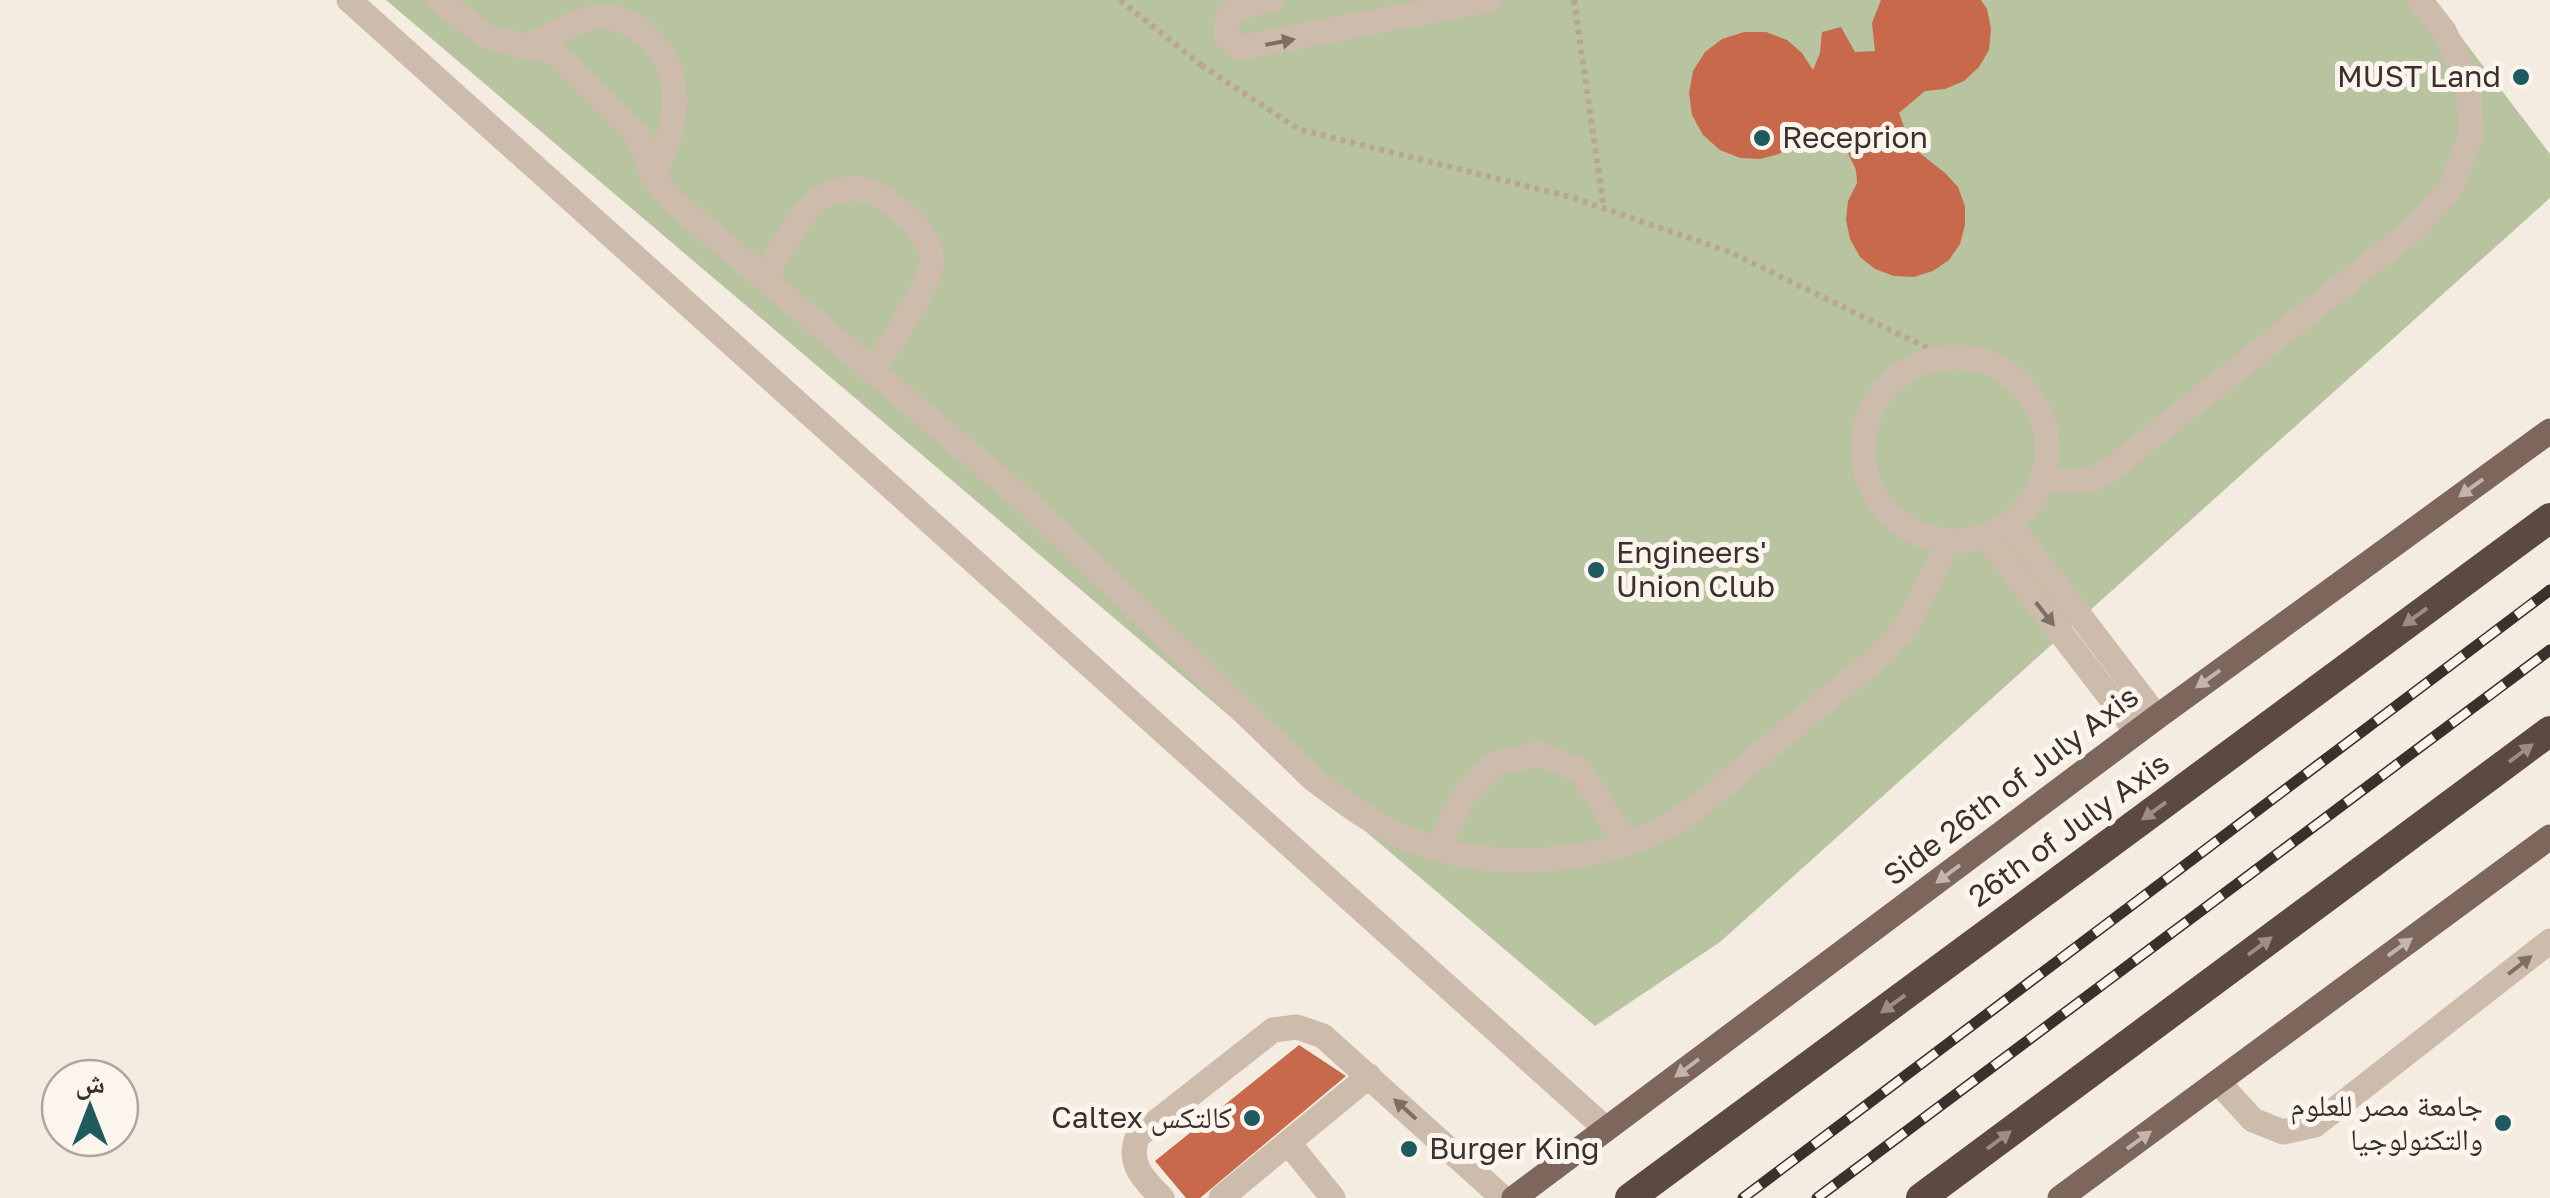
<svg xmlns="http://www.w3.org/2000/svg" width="2550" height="1198" viewBox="0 0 2550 1198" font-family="'Golos Text','Noto Naskh Arabic',sans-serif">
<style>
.green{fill:#b8c4a0}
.building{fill:#c8694b}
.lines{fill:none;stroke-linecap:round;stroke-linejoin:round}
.path{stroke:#b9a596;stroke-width:6;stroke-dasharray:5 5;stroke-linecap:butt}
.minor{stroke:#cdbbac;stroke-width:25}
.major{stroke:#7d675c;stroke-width:25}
.highway{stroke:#5c4a42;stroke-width:30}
.rail-casing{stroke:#3b302b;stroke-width:11}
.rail{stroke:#fbf5ee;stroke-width:8;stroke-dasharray:22;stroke-linecap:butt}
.oneway{fill:#7d6f65}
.oneway2{fill:#c2b5ac}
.oneway3{fill:#9c8e87}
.poi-dot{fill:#1f5a5e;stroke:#fbf5ee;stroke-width:4}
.labels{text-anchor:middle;stroke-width:10;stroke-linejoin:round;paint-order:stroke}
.poi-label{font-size:30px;fill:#3b302b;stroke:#fbf5ee;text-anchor:end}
.street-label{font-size:30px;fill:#3b302b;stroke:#fbf5ee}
</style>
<rect width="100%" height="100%" fill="#f4ebe1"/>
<path class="green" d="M386 0H2433L2550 154V198L1720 942 1595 1026Z"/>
<path class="building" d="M1881 0H1981L1987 9 1991 29 1989 50 1979 67 1964 81 1945 89 1925 91 1899 113 1911 146 1945 173 1958 187 1965 206V225L1960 244 1949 260 1933 271 1914 277 1894 276 1875 269 1860 257 1850 239 1846 220 1848 201 1857 183 1856 170 1847 151 1834 139 1820 137 1797 143 1779 154 1760 159 1740 158 1720 150 1703 135 1692 115 1689 93 1693 71 1705 52 1722 39 1744 32H1766L1787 40 1802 53 1813 70 1820 53 1822 32 1841 27 1855 52 1875 51 1872 23Z
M1299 1045 1346 1076 1200 1198H1186L1155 1161Z"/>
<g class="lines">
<path class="path" d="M1120 0 1201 65
M1574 0 1604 209
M1201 65 1298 129 1571 197 1730 252 1946 357"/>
<path class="minor" d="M349 0 1606 1129
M439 0 488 37 555 53 638 136 654 177 672 200 1027 502 1312 778C1342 801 1372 824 1408 839 1496 874 1607 866 1687 814 1710 799 1731 778 1752 761 1795 725 1839 690 1882 654L1908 624 1948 542
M1272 0 1243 6 1228 16 1226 35 1239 48 1489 0
M523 47C550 39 574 18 603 17 616 16 635 25 645 34 690 75 676 128 654 177
M764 278C780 253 797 212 823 197 836 189 854 186 868 191 893 200 934 234 932 262 929 287 887 348 873 372
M1863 449a92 92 0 1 1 184 0a92 92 0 1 1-184 0Z
M2045 477C2068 484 2084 484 2106 473L2414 229 2451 188 2471 136 2468 81 2444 31 2420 0
M2010 524 2157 717
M1986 536 2137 732
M1438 848 1463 797 1494 764 1538 754 1580 770 1626 843
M2218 1082 2253 1120 2283 1132 2315 1125 2550 941
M1290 1145 1333 1198
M1162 1198C1144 1180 1126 1163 1138 1136L1273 1030 1297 1027 1323 1036 1503 1198
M1221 1198 1369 1076"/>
<path class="major" d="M1514 1198 2157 717 2550 431
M2060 1198 2550 837"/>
<path class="highway" d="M1630 1198 2550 518
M1921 1198 2550 731"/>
<defs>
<path id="rail" d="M1743 1198 2550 590
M1817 1198 2550 650"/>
</defs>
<use href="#rail" class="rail-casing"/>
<use href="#rail" class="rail"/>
</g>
<defs><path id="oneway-solid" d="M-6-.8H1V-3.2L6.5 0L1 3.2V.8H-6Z" transform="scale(2.5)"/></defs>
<g class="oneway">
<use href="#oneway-solid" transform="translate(1280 42) rotate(-11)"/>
<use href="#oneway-solid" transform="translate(2045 614) rotate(52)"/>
<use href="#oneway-solid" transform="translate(2520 965) rotate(-38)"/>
<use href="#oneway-solid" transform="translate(1405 1109) rotate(-138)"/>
</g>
<g class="oneway2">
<use href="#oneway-solid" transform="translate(2471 488) rotate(144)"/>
<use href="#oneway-solid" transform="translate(2208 679) rotate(144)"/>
<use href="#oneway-solid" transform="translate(1948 874) rotate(143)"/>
<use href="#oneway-solid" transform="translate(2400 947) rotate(-36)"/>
<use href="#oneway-solid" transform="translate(1687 1068) rotate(143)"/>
<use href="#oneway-solid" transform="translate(2139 1140) rotate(-36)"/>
</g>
<g class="oneway3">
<use href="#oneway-solid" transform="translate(2415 617) rotate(144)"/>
<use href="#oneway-solid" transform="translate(2521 753) rotate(-37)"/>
<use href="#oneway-solid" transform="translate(2154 811) rotate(144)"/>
<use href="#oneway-solid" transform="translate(2260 946) rotate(-37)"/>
<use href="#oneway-solid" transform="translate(1893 1004) rotate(144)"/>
<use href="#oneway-solid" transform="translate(1999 1140) rotate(-37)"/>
</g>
<g class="poi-dot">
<circle cx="2521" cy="77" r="10"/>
<circle cx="1762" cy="138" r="10"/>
<circle cx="1596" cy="570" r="10"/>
<circle cx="1252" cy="1118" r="10"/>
<circle cx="2503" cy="1123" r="10"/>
<circle cx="1409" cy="1149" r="10"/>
</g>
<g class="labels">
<g class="poi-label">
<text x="2501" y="87">MUST Land</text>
<text x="1782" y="148" text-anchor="start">Receprion</text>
<text x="1616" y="563" text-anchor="start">Engineers'<tspan x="1616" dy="34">Union Club</tspan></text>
<text x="2483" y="1116">جامعة مصر للعلوم<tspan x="2483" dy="34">والتكنولوجيا</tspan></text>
<text x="1232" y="1128">Caltex كالتكس</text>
<text x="1429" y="1159" text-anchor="start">Burger King</text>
</g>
<g class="street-label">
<text transform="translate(2011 786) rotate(-37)" y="10">Side 26th of July Axis</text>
<text transform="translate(2069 830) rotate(-36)" y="10">26th of July Axis</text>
</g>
</g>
<g transform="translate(90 1108)"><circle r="48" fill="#fbf5ee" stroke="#aea6a0" stroke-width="2.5"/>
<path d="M0-8L18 38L0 25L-18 38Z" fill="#1f5a5e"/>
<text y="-15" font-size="28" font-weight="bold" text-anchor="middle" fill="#3b302b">ش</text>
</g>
</svg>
